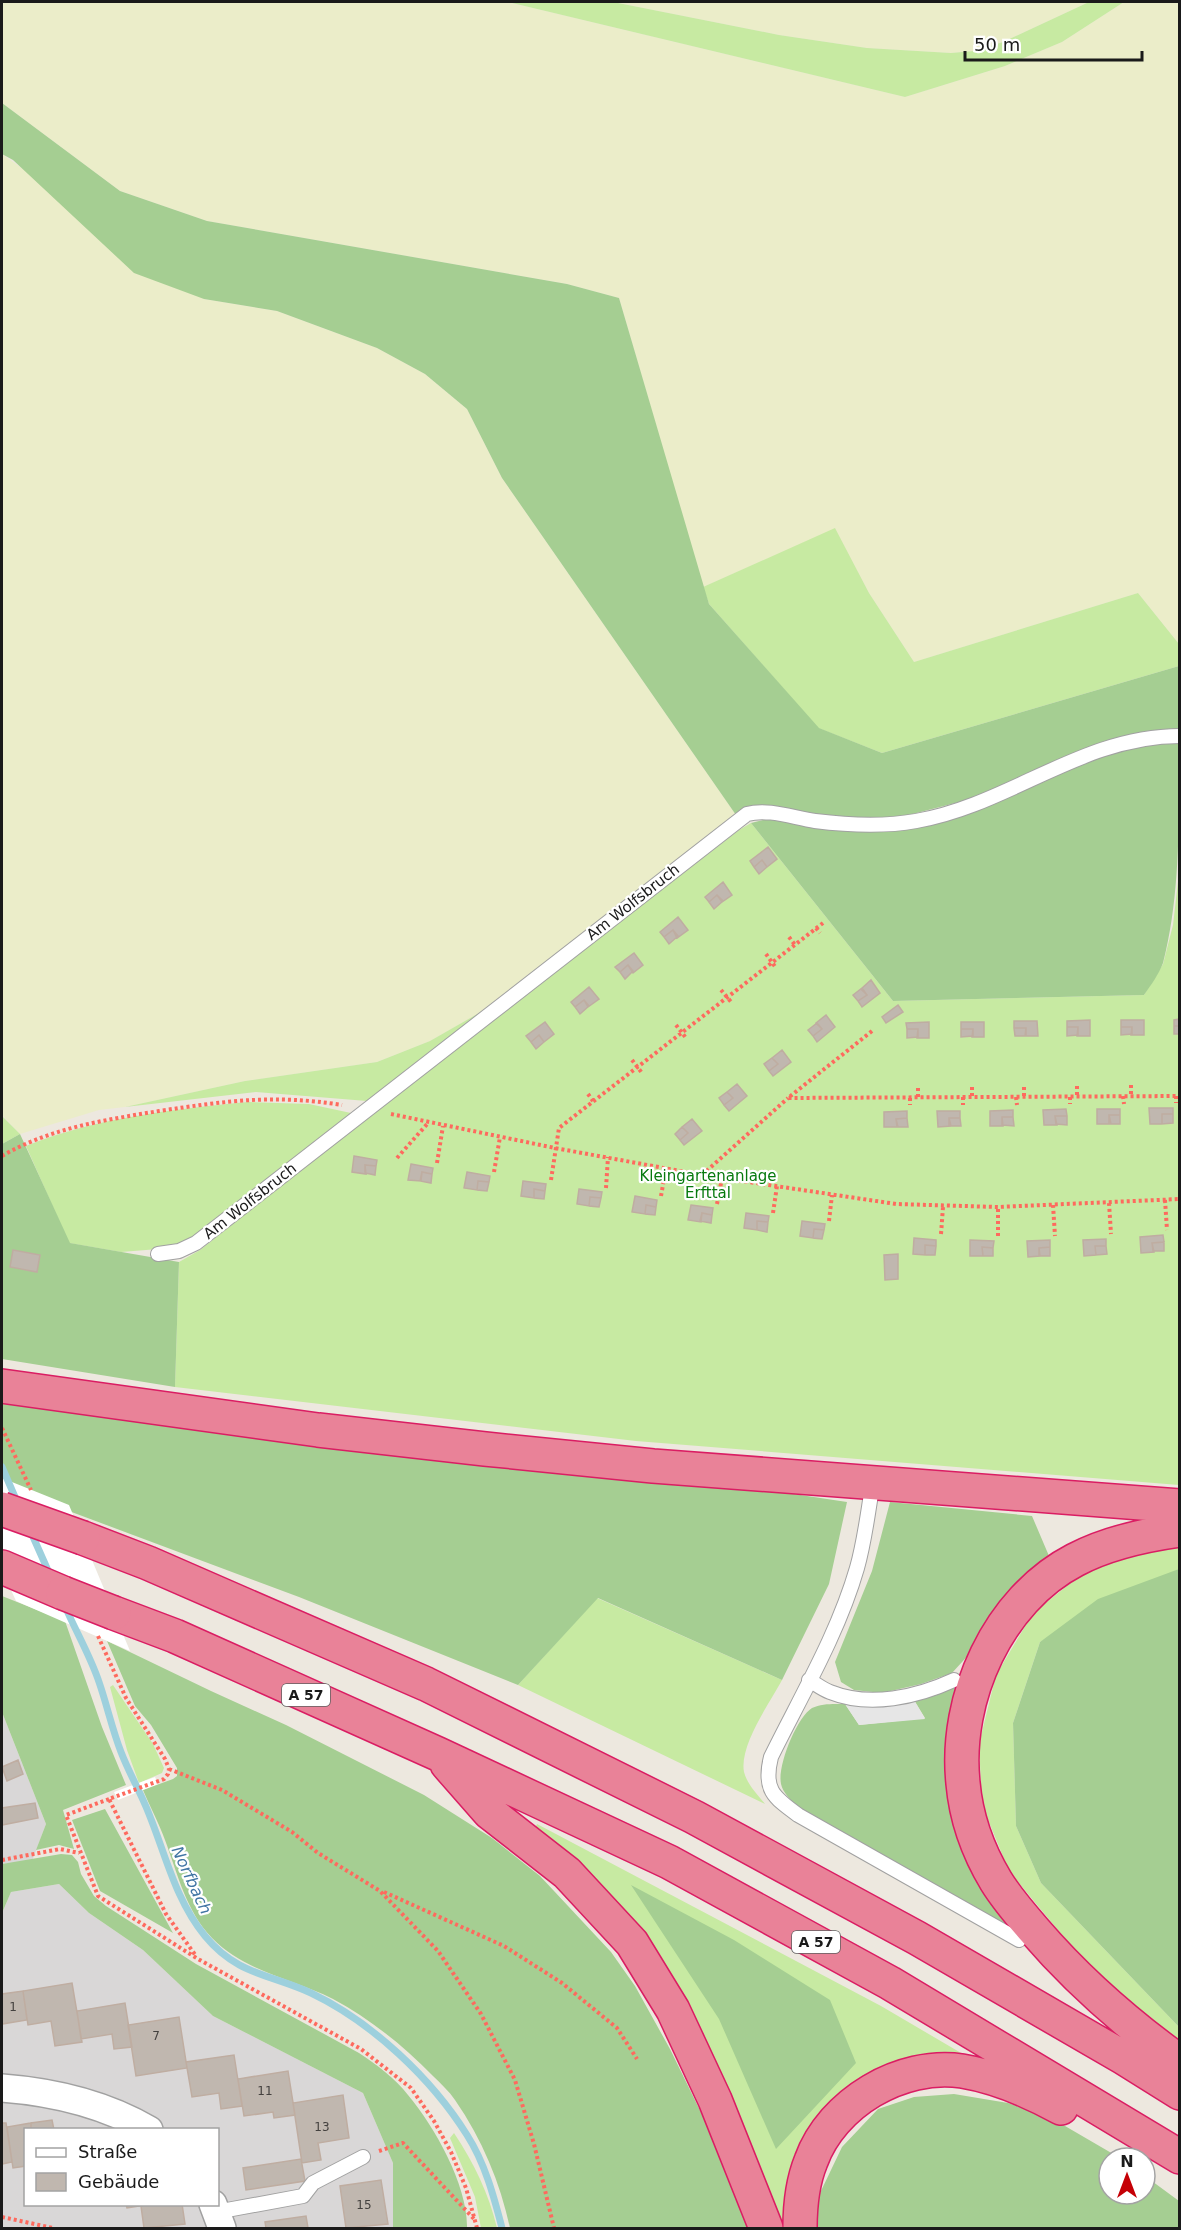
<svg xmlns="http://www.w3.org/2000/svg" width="1181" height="2230" viewBox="0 0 1181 2230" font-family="'DejaVu Sans',sans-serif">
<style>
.residential{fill:#d9d7d7;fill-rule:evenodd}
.farmland{fill:#ebedc9}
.grass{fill:#c7eaa2}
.forest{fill:#a5ce92}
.parking{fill:#e6e6e6}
.pier{fill:#fff}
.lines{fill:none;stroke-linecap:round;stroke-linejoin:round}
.stream{stroke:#9dd0dd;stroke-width:7}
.building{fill:#c0b7af;stroke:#bfada1;stroke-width:1.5}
.lane-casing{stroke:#a1a1a1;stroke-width:16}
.street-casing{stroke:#a1a1a1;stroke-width:30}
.highway-casing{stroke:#da1d63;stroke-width:36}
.path{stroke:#fe6a5e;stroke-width:4;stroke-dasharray:3 3;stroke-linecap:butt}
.lane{stroke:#fff;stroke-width:14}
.street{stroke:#fff;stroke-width:27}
.highway{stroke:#e98298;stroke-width:33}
.highway-bridge-casing{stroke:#da1d63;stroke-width:36;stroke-linecap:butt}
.highway-bridge{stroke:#e98298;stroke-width:33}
.labels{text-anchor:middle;stroke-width:4.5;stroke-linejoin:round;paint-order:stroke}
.number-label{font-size:12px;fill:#44413f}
.shield{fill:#fff;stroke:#5f5f5f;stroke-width:1.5}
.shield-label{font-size:14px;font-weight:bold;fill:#1a1a1a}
.street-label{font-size:15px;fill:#1a1a1a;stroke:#fff}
.park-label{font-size:15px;fill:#077a0e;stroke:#fff}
.water-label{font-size:16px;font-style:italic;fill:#4276a4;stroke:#fff}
</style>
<rect width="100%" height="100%" fill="#ede8df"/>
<path class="residential" d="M2 1712 46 1824 32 1861 2 1864Z
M59 1884 89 1913 143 1950 213 2016 363 2093 393 2163V2228H2V1913L11 1892ZM26 2130H218V2204H26Z"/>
<path class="farmland" d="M2 2H508L905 97 1005 66 1062 42 1124 2H1179V644L1138 593 914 662 869 593 835 529 703 587 619 298 567 284 207 221 120 191 2 103Z
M613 2H1089L1003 42 974 51 951 53 867 48 779 35Z
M2 154 204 299 277 311 377 348 425 374 467 409 502 478 736 815 486 1009 430 1041 377 1062 245 1081 125 1107 99 1110 20 1134 2 1115Z"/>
<path class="grass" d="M508 2H613L779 35 867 48 951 53 974 51 1003 42 1089 2H1124L1062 42 1005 66 905 97Z
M835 528 869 593 914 662 1138 593 1179 644V666L882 753 818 728 709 604 703 587Z
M751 823 893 1001 1144 995 1163 964 1173 925 1179 873V1485L636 1441 175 1387 179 1262 200 1250 362 1121 739 830Z
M486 1009 367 1101 256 1092 125 1107 245 1081 377 1062 430 1041Z
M248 1102 309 1104 351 1113 196 1238 171 1248 121 1252 69 1243 26 1146C95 1118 174 1109 248 1102Z
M2 1116 20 1134 2 1144Z
M1179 1545V1569L1040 1642 1013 1723 1016 1826 1041 1883 1179 2027V2049L1096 1976 1009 1871 982 1805 979 1744 996 1675 1033 1613 1082 1574 1145 1549Z
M597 1598 782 1680C769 1704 739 1746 744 1772 747 1784 757 1794 765 1804L518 1685Z
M113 1685 153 1744 164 1768 162 1773 139 1783 127 1750 110 1687Z
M537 1824 881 2006 973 2060 856 2090 794 2228H782L737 2117 535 1828Z
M454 2133C474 2163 489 2194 497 2228H481L475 2197 450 2138Z"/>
<path class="forest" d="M2 103 120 191 207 221 567 284 619 298 709 604 819 728 882 753 1179 666V729L1146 731 1103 743 971 799 897 818 736 815 502 478 467 409 425 374 377 348 277 311 204 299 134 273 13 160 2 154Z
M1179 742C1179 814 1181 894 1163 963 1159 974 1151 985 1144 995L893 1001 751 823 767 819 784 820 877 829 1028 783 1138 744Z
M20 1134 70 1243 179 1262 175 1387 2 1359V1144Z
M2 1398 754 1488 847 1502 829 1584 782 1680 598 1598 518 1685 299 1597 2 1486Z
M890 1502 1032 1516 1052 1563 952 1673 921 1684 882 1693 854 1690 841 1682 835 1662 872 1571Z
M1179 1569V2027L1041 1883 1016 1826 1013 1723 1040 1642 1098 1599Z
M2 1596 65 1621 102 1727 126 1785 63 1810 74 1849 59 1845 36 1850 46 1824 2 1712Z
M107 1641 211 1691 286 1725 424 1795 492 1838 540 1876 611 1952 635 1986 670 2049 711 2133 753 2228H510C500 2182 482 2139 455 2100 449 2091 441 2084 433 2076 404 2046 370 2019 333 1999 292 1978 245 1972 212 1938 186 1911 178 1875 165 1840 159 1823 150 1807 143 1790L173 1779 177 1776V1768L151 1725 135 1706Z
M958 1686 950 1722 1015 1931 797 1806C790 1799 783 1793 781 1784 777 1766 797 1717 812 1708 822 1703 835 1704 845 1704L859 1725 925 1718 914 1700Z
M105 1809 173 1933 100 1891 72 1820Z
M61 1854 72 1855 78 1862 81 1874 94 1896 106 1906 196 1964 359 2053C377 2065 395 2078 408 2095 435 2127 468 2186 467 2228H393V2163L363 2093 213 2016 143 1950 89 1913 59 1884 11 1892 2 1913V1864Z
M631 1885 734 1940 830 2000 856 2063 776 2149 719 2019Z
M954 2094 1008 2103 1053 2119 1120 2158H1109V2194H1145V2176L1179 2201V2228H813L820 2193 842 2147 878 2109 914 2097Z"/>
<path class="parking" d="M914 1700 925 1719 859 1725 845 1704Z"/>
<path class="pier" d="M2 1478 69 1505 130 1651 16 1601 2 1570Z
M155 1777 158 1784 118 1800 114 1792Z"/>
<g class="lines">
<path class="stream" d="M2 1467 18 1504
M30 1530 50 1575
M64 1604C75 1630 90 1655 99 1682 107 1705 112 1729 121 1752 129 1773 141 1793 149 1814 166 1856 176 1901 205 1936 237 1975 270 1974 311 1993 372 2022 432 2079 467 2135 485 2163 494 2197 502 2228"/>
</g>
<path class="building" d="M768 847 777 859 767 867 762 860 754 867 750 861Z
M762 860 767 867 759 874 754 867Z
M723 882 732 895 722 902 717 895 709 902 705 897Z
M717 895 723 901 714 909 709 902Z
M678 917 688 930 677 938 673 930 664 937 660 932Z
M673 930 678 936 669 944 664 937Z
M634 953 643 965 633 973 628 965 620 972 615 967Z
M628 965 633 971 625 979 620 972Z
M871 980 880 993 862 1007 858 1001 867 995 861 989Z
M589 987 599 999 588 1007 584 1000 575 1007 571 1002Z
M862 988 867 995 858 1001 853 995Z
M584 1000 589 1006 580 1014 575 1007Z
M898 1005 903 1012 886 1023 882 1017Z
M826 1015 835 1027 817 1042 813 1036 822 1029 816 1023Z
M1180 1019V1026H1174V1020Z
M1090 1020V1036H1077L1078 1027H1067V1021Z
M1121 1020H1144V1035H1131L1132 1027H1121Z
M1014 1021H1037L1038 1036H1025L1026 1028H1014Z
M545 1022 554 1034 544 1042 539 1035 531 1042 526 1036Z
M929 1022V1038H917L918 1029H907L906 1023Z
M961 1022H984V1037H972L973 1029H961Z
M817 1023 822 1029 813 1036 808 1030Z
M1174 1026H1180V1034H1174Z
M1067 1027H1078V1035L1067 1036Z
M1121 1027H1132V1034L1121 1035Z
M1014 1028H1026V1036H1015Z
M907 1029H918V1037L907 1038Z
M961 1029H973V1036L961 1037Z
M539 1035 544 1042 536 1049 531 1042Z
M782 1050 791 1062 773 1076 769 1071 778 1064 772 1058Z
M772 1058 778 1064 769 1071 764 1064Z
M737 1084 747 1096 729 1111 724 1105 733 1098 727 1092Z
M727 1092 733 1098 724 1105 719 1098Z
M1149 1108H1173V1114H1162V1124H1150Z
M1066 1109 1067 1116H1055L1057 1125H1044L1043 1110Z
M1097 1109H1120V1115H1109L1111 1124H1097Z
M1013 1110V1117H1002L1003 1126H990V1111Z
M907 1111V1118L896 1119 898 1127H884V1112Z
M937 1111H960V1118H949L951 1126 938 1127Z
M1162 1114H1173V1123L1162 1124Z
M1109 1115H1120V1124H1109Z
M1055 1116H1067V1125L1056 1124Z
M1002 1117H1013L1014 1126 1002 1125Z
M907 1118 908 1127H897L896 1119Z
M949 1118H960L961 1126H949Z
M692 1119 702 1131 684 1145 680 1140 688 1133 682 1127Z
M682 1127 688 1133 680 1140 675 1134Z
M354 1156 377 1160 376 1166 365 1165 366 1174 352 1172Z
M411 1164 433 1168 432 1174 422 1172 421 1181 408 1180Z
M365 1165 376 1166 375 1175 365 1173Z
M422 1172 432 1174 431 1183 420 1181Z
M467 1172 490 1176 489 1182 478 1181 477 1190 464 1188Z
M478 1181 489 1182 487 1191 477 1190Z
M523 1181 546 1184 545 1191 534 1189V1198L521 1196Z
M534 1189 545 1191 544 1199 534 1198Z
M579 1189 602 1192 601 1198 590 1197 589 1206 577 1204Z
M635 1196 657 1200 656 1207 646 1205 645 1214 632 1212Z
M590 1197 601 1198 599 1207 589 1206Z
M646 1205 656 1207 655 1215 645 1214Z
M691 1205 713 1208 712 1215 702 1213 701 1222 688 1220Z
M702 1213 712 1215 711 1223 700 1221Z
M746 1213 769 1216 768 1222 757 1221V1230L744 1228Z
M757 1221 768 1222 767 1232 757 1230Z
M802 1221 825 1224 824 1230 814 1229 813 1238 800 1236Z
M814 1229 824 1230 822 1239 813 1238Z
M1163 1235 1164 1242 1152 1243 1154 1252 1141 1253 1140 1237Z
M914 1238 936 1240V1246L925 1245V1255L913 1254Z
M1106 1239V1246H1095L1096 1255 1084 1256 1083 1240Z
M970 1240 994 1241 993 1248 982 1247 983 1256H970Z
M1050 1240V1247L1039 1248 1040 1256 1028 1257 1027 1241Z
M1164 1242V1251H1153L1152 1243Z
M925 1245 936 1246 935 1255H925Z
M1095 1246H1106L1107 1254 1096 1255Z
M982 1247 993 1248V1256H983Z
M1050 1247V1256H1039V1248Z
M13 1250 40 1255 37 1272 10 1267Z
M898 1254V1279L885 1280 884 1255Z
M18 1760 23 1774 7 1781 2 1767Z
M35 1803 38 1818 2 1825V1808Z
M72 1983 82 2042 55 2046 51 2021 28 2025 23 1991Z
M23 1991 27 2020 2 2024V1994Z
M125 2003 132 2047 114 2049 112 2034 81 2039 77 2011Z
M179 2017 187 2068 136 2076 128 2025Z
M234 2055 242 2106 221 2109 219 2093 192 2097 186 2062Z
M288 2071 295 2115 274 2118 273 2112 244 2116 238 2079Z
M343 2095 349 2138 318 2143 321 2160 302 2163 293 2103Z
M52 2120 54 2130H31V2123Z
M2 2123H6L12 2162 2 2164Z
M31 2123V2130H26V2166L13 2168 7 2127Z
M301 2159 305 2181 246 2190 243 2168Z
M381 2180 388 2224 346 2228 340 2186Z
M126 2204H152L127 2208Z
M152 2204H182L185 2224 144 2228 141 2206Z
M306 2216 308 2228H266L265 2222Z"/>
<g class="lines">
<defs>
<path id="lane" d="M158 1254 179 1251 196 1243 747 814C768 808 794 818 815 821 847 825 883 827 916 821 1009 805 1082 736 1180 736
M873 1482C868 1511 865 1540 857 1568 838 1634 801 1696 771 1757 763 1789 773 1797 798 1815L1019 1940
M809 1680C816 1684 822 1689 830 1692 870 1708 917 1697 954 1680
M216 2212 303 2196 313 2183 363 2157"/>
<path id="street" d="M2 2088C54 2092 103 2103 149 2130
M213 2204 222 2228"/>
<path id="highway" d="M2 1386 318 1430 485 1449 653 1466 1180 1506
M1180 1530C1144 1535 1107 1543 1075 1560 998 1600 954 1698 963 1783 966 1818 978 1851 996 1881 1007 1899 1021 1915 1035 1931 1078 1981 1126 2023 1180 2062
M83 1538 148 1563 426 1684 694 1817 917 1938 1124 2058 1180 2093
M2 1567 63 1593
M114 1613 175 1636 438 1754 669 1862 890 1983 1180 2157
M447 1764 489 1812 567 1873 632 1943 673 2010 715 2100 766 2228
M800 2228C800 2205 802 2183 811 2161 832 2103 901 2062 962 2071 998 2077 1030 2091 1061 2108"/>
</defs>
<use href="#lane" class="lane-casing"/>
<use href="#street" class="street-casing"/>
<use href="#highway" class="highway-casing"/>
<path class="path" d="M816 928 820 933
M789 937 795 945
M766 954 776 968
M721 990 732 1003
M676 1025 686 1038
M872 1031 788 1098 1180 1096
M632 1060 642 1073
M1131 1085V1096
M1077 1086V1097
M972 1087V1097
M1024 1087V1097
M918 1088V1098
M588 1094 593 1101
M1123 1096 1124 1104
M1176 1096V1103
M963 1097V1105
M1016 1097 1017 1105
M1070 1097V1104
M910 1098V1105
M391 1114 555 1148 702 1175 896 1204 998 1207 1180 1199
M2 1156C50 1128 105 1120 159 1111 226 1101 274 1094 342 1105
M397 1158 428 1123
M437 1163 443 1126
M494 1172 500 1137
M702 1175 788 1098
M551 1180 559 1128 823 923
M606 1188 608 1157
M661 1196 666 1168
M1165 1200 1167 1230
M1109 1203 1111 1234
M717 1204 722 1178
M1053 1205 1055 1236
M773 1213 777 1186
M829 1221 832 1195
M941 1234 943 1207
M998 1236V1207
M2 1428 31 1490
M98 1636 126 1698 165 1759 169 1769 168 1774 164 1779 109 1799 166 1914 196 1956
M169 1769 222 1790 292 1832 318 1853 380 1891 438 1951 481 2014 515 2080 534 2144 554 2228
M109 1799 66 1815 98 1896 198 1959 361 2049 411 2088 434 2121 451 2152 466 2188 477 2228
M2 1860 60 1849 79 1853
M384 1892 504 1946 562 1983 617 2028 637 2059
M379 2151 403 2143 475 2220
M2 2217 53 2228"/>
<use href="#lane" class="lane"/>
<use href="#street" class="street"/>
<use href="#highway" class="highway"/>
<defs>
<path id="highway-bridge" d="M2 1509 83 1538
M63 1593 114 1613"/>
</defs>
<use href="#highway-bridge" class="highway-bridge-casing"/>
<use href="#highway-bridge" class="highway-bridge"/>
</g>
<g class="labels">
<g class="number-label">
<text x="13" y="2011">1</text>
<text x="156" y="2040">7</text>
<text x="265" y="2095">11</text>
<text x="322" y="2131">13</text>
<text x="364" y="2209">15</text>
</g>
<g class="shield">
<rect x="282" y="1684" width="48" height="22" rx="4.5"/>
<rect x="792" y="1931" width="48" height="22" rx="4.5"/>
</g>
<g class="shield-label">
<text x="306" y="1700">A 57</text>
<text x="816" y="1947">A 57</text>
</g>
<g class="street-label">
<text transform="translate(633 902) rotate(-38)" y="5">Am Wolfsbruch</text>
<text transform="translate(250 1201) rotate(-38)" y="5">Am Wolfsbruch</text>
</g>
<g class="park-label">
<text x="708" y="1181">Kleingartenanlage<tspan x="708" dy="17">Erfttal</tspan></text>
</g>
<g class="water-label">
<text transform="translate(192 1880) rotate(65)" y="6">Norfbach</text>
</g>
</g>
<rect width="1181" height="2230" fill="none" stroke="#1a1a1a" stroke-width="6"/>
<rect x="24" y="2128" width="195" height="78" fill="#ffffff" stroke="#a3a3a3" stroke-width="1.5"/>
<rect x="36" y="2148" width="30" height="9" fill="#ffffff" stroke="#a3a3a3" stroke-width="1.5"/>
<text x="78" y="2158" font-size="18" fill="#1a1a1a">Straße</text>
<rect x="36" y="2173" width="30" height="18" fill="#c0b7af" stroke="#a3a3a3" stroke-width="1.5"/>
<text x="78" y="2188" font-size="18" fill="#1a1a1a">Gebäude</text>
<g transform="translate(1127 2176)"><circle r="28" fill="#ffffff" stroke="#a3a3a3" stroke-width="1.5"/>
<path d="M0-4.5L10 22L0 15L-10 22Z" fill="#c50006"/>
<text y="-9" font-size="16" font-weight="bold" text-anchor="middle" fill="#1a1a1a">N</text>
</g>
<path d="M965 51v9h177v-9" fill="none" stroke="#1a1a1a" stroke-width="3"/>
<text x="974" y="51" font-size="18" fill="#1a1a1a" stroke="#ffffff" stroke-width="4.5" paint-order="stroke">50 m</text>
</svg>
